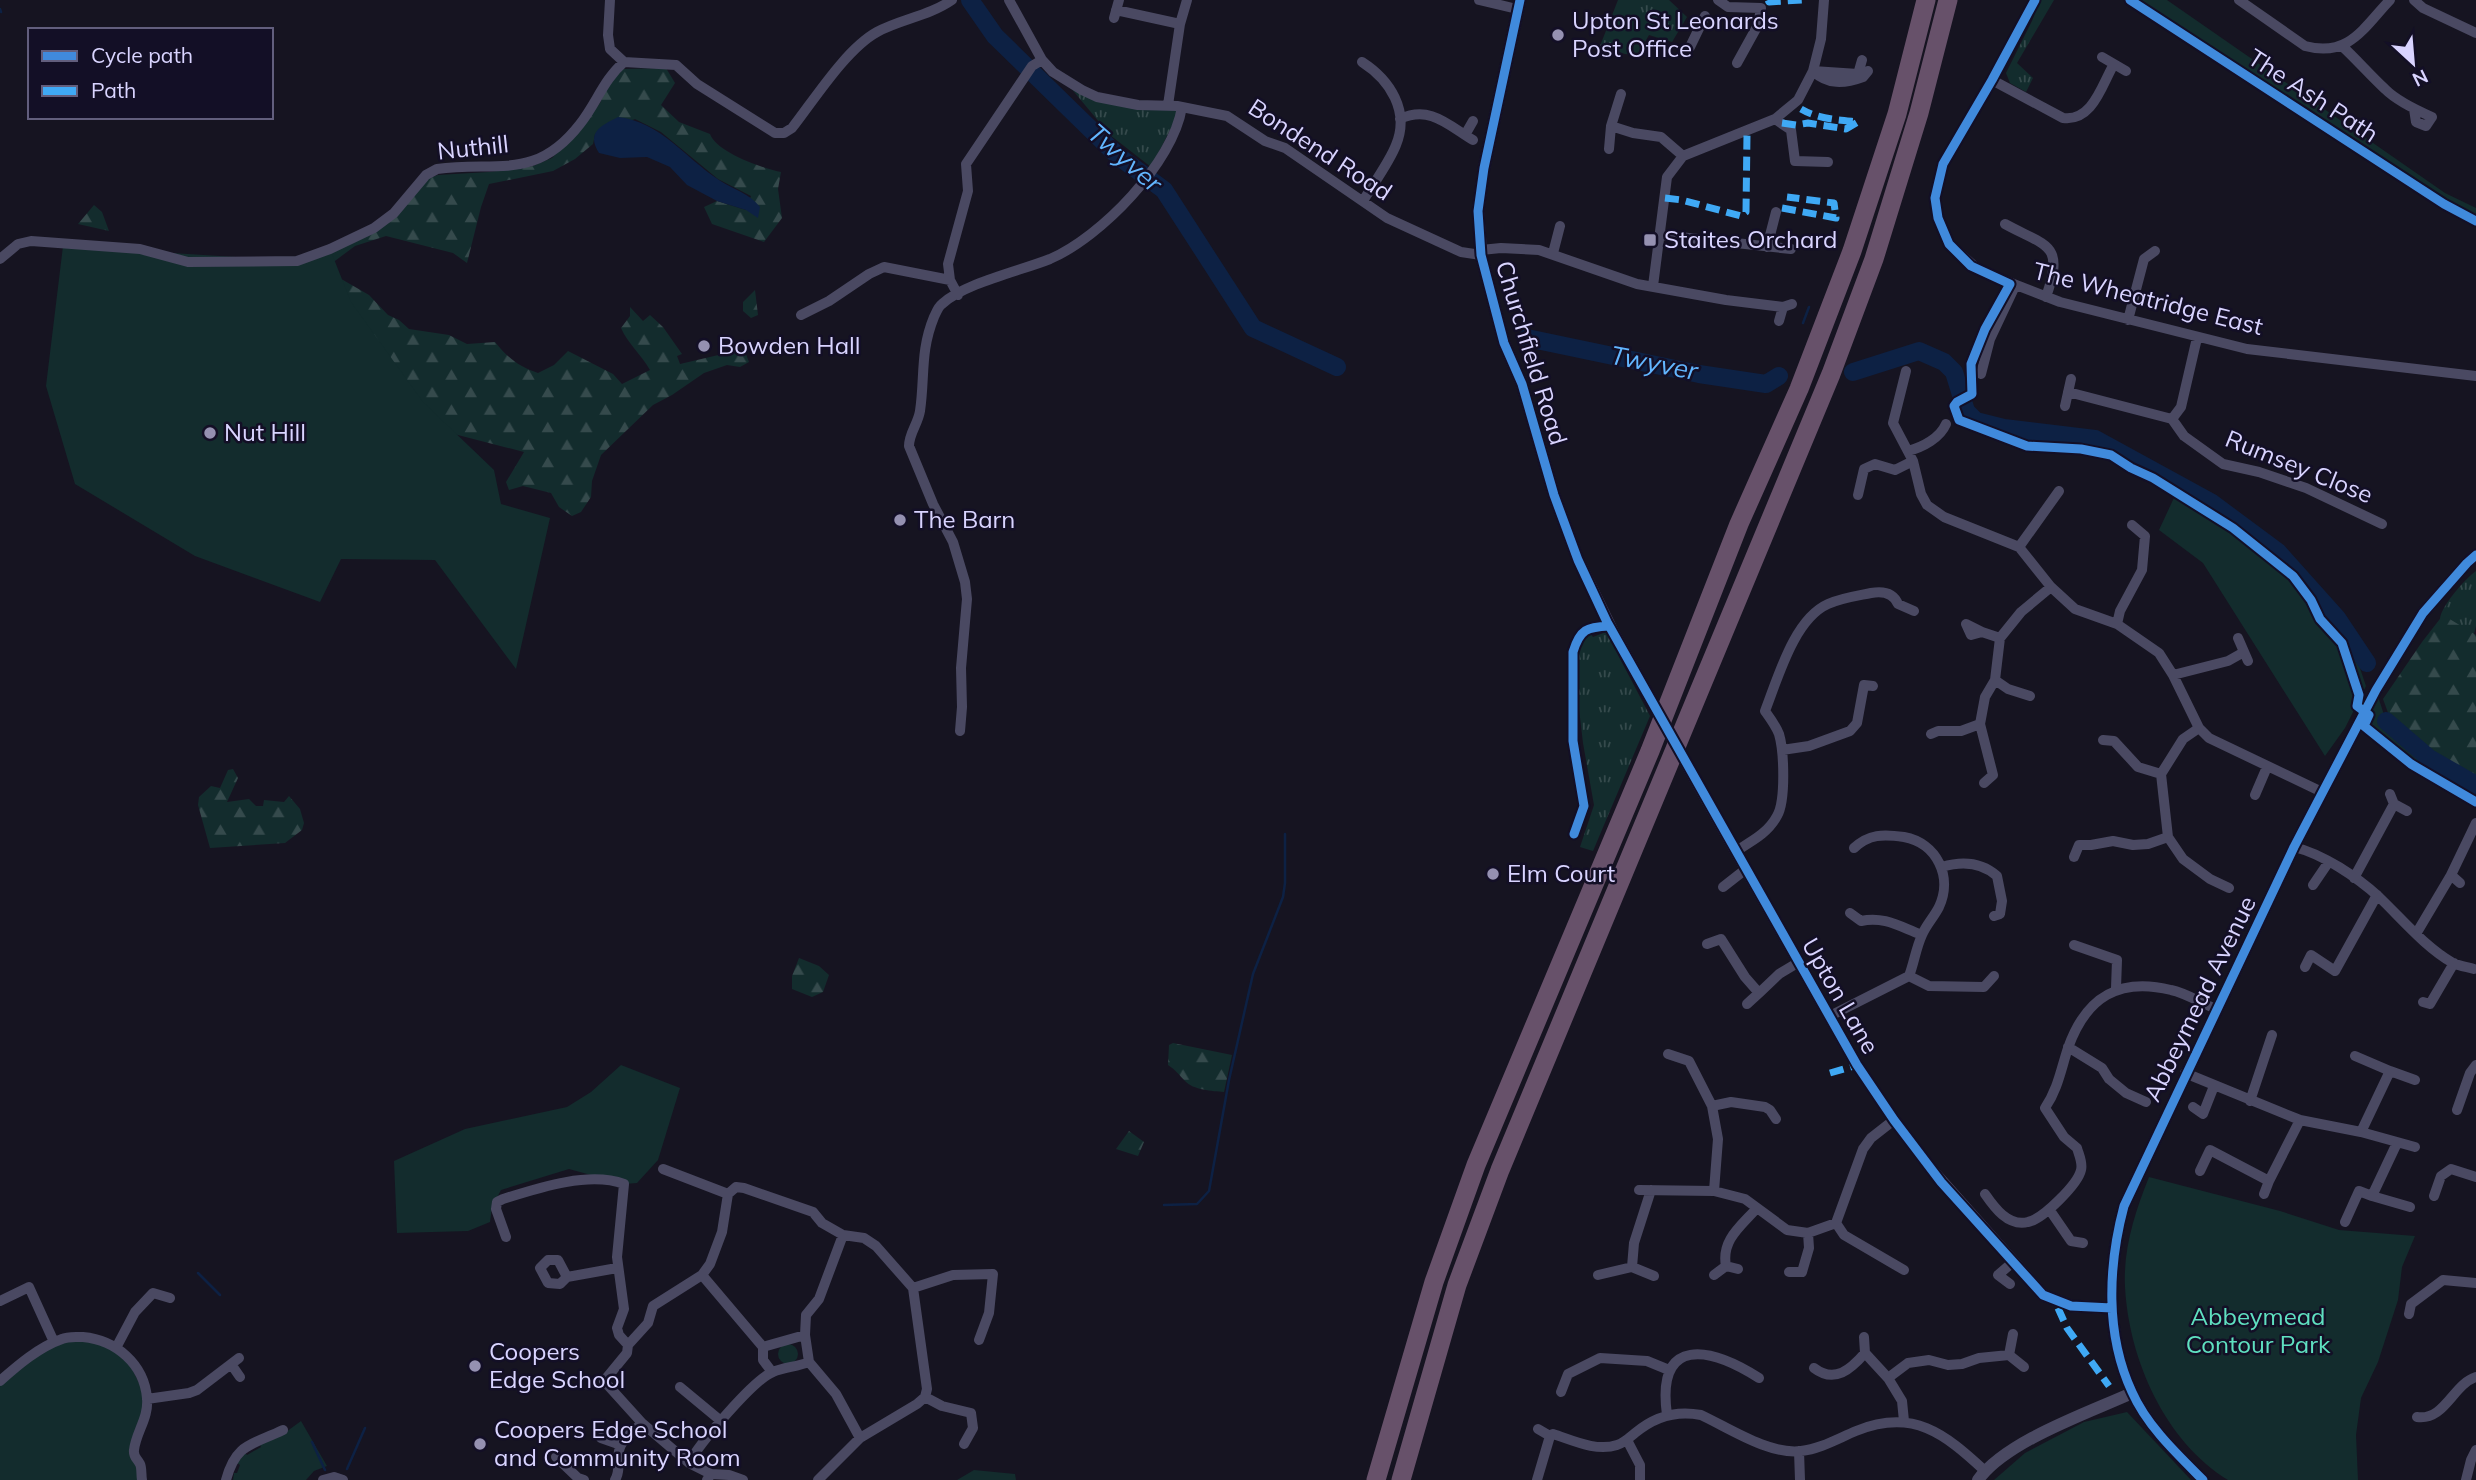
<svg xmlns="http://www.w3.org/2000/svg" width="2476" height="1480" viewBox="0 0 2476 1480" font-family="Mulish,sans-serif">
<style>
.grass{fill:url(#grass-tufts)}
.forest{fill:url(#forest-firs)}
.green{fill:#132c2d}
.water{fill:#0d2144}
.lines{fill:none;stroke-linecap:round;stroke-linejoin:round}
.stream{stroke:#0d2144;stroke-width:2.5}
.river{stroke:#0d2144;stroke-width:18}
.minor{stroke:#4a4962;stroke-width:10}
.tertiary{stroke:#4a4962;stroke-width:12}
.motorway{stroke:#67516a;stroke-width:19}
.tertiary-bridge{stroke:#4a4962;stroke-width:12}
.quiet{stroke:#3fa9f5;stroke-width:7;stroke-dasharray:14 7;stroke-linecap:butt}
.cycleway-casing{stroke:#130f26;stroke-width:13}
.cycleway{stroke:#408adc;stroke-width:9}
.poi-dot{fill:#9591b1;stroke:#130f26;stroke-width:2.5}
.labels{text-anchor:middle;stroke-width:5;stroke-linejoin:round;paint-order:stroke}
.poi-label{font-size:24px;fill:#d9d4ff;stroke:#130f26;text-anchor:start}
.street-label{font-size:24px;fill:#d9d4ff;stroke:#130f26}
.park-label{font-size:24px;fill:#5fe0c0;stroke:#130f26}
.water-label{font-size:26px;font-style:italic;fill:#62b6ff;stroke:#130f26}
</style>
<defs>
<pattern id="grass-tufts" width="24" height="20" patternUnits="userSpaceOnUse" patternTransform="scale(1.75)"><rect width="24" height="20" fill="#132c2d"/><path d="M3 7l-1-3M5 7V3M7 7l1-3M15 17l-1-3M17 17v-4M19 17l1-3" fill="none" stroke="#354a4c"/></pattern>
<pattern id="forest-firs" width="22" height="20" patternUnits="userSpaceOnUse" patternTransform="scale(1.75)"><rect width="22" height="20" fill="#132c2d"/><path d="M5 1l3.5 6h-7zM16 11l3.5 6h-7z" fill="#354a4c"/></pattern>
</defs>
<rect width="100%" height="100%" fill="#161421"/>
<path class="grass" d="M1618 0H1669L1687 17 1672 42 1649 35 1637 55 1625 54 1600 46Z
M2040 0H2054L2017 63 2033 78 2026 92 2010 83 2006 73 2032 21Z
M1070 87 1097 97 1182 107 1151 167 1110 135Z
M2476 571V626L2473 638 2440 619C2441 606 2465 579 2476 571Z
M1589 632 1593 637 1606 632 1650 716 1593 851 1580 847 1594 805 1583 743 1578 700 1577 649 1581 640Z"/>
<path class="forest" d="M666 68 675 83 661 105 679 122 710 134C716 152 764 169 781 172L778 189 782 218 764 242 712 224 704 207 717 201 746 210 751 196 718 179 661 132 635 119 595 134 593 144 575 159 553 171 489 184 481 207 467 263 453 253 386 236 355 246 324 269 369 295 388 315 399 320 409 329 449 335 467 344 495 342C508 358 519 367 538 373L554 365 568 351 613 374 622 384 650 370C641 354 628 344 621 328L630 316V307L643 321 650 315 663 327 682 354 677 356 680 364 744 349 749 362 740 367 727 365 704 373 672 395 653 405 601 455 592 481 591 497 581 512 572 516 559 507 551 493 523 486 509 490 506 482 524 452 431 428 293 266 371 232 424 180 438 175 489 172 533 166 552 158 580 129 600 103 611 79 622 69Z
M94 205 102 212 109 231 78 224Z
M755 290 758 315 751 318 743 311V302Z
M2443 615 2476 635V779L2432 755 2390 718 2383 699 2422 642Z
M233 769 238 778 227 802 249 799 256 806H263L264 800 284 802 289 796 300 809 304 823 302 830 285 843 210 848 198 805 199 797 211 786 220 788 228 770Z
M799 958 819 966 829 975 823 992 812 997 792 989V976Z
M1173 1043 1232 1055 1224 1092C1213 1091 1193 1090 1185 1081 1179 1075 1176 1070 1168 1065L1169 1045Z
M1129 1131 1144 1142 1138 1156 1116 1149Z"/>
<path class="green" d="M2128 0H2167L2445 193 2476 208V225L2444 208 2438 198 2196 47Z
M63 246 297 261 330 249 351 302 423 402 494 470 501 504 550 518 516 669 435 560 341 559 320 602 195 556 75 484 46 386Z
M2179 487 2215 503 2282 551 2342 615 2366 686 2345 728 2325 756 2203 563 2159 530Z
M2376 690 2386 721 2429 758 2476 785V802L2411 764 2389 744 2358 722Z
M621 1065 680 1088 658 1160 637 1183 624 1184 569 1169 501 1190 492 1207 490 1222 468 1231 397 1233 394 1161 465 1129 567 1107 591 1092Z
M2149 1177 2280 1211 2339 1230 2415 1236 2402 1267 2398 1300 2378 1362 2361 1398 2356 1435 2358 1480H2228C2165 1441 2129 1360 2125 1287 2123 1249 2135 1212 2149 1177Z
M76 1337 124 1353 147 1399 134 1449 142 1480H0V1381L31 1356Z
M778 1354a10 10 0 1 1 20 0a10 10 0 1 1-20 0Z
M2127 1412 2191 1480H1994L2025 1453 2084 1422Z
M301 1421 327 1466 314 1471 306 1480H233L234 1473H237L240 1465 237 1463 245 1453 247 1455 261 1447 260 1444 286 1432Z
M974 1470 1015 1474 1016 1480H957Z"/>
<path class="water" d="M618 117C661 122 684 157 719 180 734 190 749 193 760 207L758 218 746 210 717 201 687 185 670 167 647 157 620 158 599 153C586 132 601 126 618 117Z"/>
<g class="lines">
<path class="stream" d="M0 9 1 12
M1803 323 1809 307
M1164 1205 1197 1204 1209 1191 1229 1080 1253 974 1283 897 1285 883V834
M198 1273 220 1295
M312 1442 325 1470
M347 1469 365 1428"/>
<path class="river" d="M970 0 995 36 1118 156 1164 190 1253 328 1337 367
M1527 338 1699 374 1766 384 1779 376
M1853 372 1919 351 1944 362 1954 372 1966 411 1976 421 2004 428 2095 439 2212 503 2278 552 2337 618 2367 663
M2386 721 2429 758 2476 785"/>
<path class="minor" d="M610 0 608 35 610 49 624 62
M1009 0 1042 60 1053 72 1082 90 1097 97 1138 105 1177 106 1227 116 1265 141 1285 148 1387 218 1461 252 1481 255V250L1501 248 1539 250 1637 284 1726 300 1783 307 1792 304
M1479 0 1517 9
M1718 0 1728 7 1761 8 1758 25 1737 63
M2035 0 1992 80 1943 164 1935 198 1938 218 1949 244 1980 271 2060 302 2247 349 2476 376
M2239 0 2305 46C2349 58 2364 27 2390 0
M2414 0 2423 8 2476 33
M1116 10 1180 24
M1114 18 1119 0
M2342 46C2357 60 2370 75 2385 89 2397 101 2416 110 2432 117L2426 126 2416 122 2414 109
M1690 47 1705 16
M2102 57 2126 71
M1362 62C1390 80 1410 111 1396 145 1389 163 1373 184 1363 201
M1813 71C1828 85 1844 84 1863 77L1868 71
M1813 71 1858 74 1862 60
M1992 80 2063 118C2093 122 2102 84 2114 64
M1621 94 1611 126 1633 133 1661 137 1683 156
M1168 105 1180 24 1187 0
M1400 119C1430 105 1448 125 1473 140
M1775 119 1791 130 1795 161 1828 162
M1465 135 1473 121
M1609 149 1611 126
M2005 224C2047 247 2065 243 2046 297
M1661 235 1791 249
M1767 247 1776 212
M1553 253 1560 226
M0 259 18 244 31 241 140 249 188 262 297 261 330 249 374 228 394 213 426 175 437 169C498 161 536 181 580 124 596 104 604 79 624 62L676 65 697 84 775 133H784L792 128C814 100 846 49 877 32 901 19 929 16 952 0
M1653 286 1667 177 1683 156 1775 119 1798 100 1813 71 1821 39 1824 0
M958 295 950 280 948 264 968 191 966 164 1032 66 1042 60
M801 315 829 301 869 274 884 267 950 280
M2128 320 2144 259 2155 251
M1779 321 1783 307
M1906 371 1893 423 1913 461 1921 494 1927 505 1944 517 2019 547 2051 587 2075 609 2117 624 2159 653 2173 675 2199 728 2209 738 2322 792
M1981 374 1990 339 2015 286
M2068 392 2172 419 2184 436 2223 464 2259 472 2306 488 2382 524
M2065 406 2071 379
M2172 419 2181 407 2197 338
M1908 451C1923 447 1940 438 1946 424
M1858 495 1864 469 1875 464 1895 470 1913 461
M2019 547 2059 491
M2117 624 2120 611 2142 570 2145 536 2132 525
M1982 632 1966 624 1971 635 1982 632 2000 638
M2238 638 2248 661
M2173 675 2228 661 2244 652
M1995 680 2008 689 2030 696
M2199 728 2183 739 2161 774 2168 837 2183 859 2210 879 2229 888
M960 731 962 707 961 668 967 599 965 582 953 542 933 504 909 446C909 433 918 424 920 411 925 377 920 351 934 317 936 313 938 307 942 304 965 283 1020 271 1050 259 1101 237 1173 163 1182 107
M1931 734 1938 731H1961L1980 724
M2103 740 2114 741 2138 767 2161 774
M1782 750 1809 746 1850 731 1857 723 1864 685 1873 686
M1984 783 1993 775 1980 724 1985 697 1995 680 2000 638 2021 612 2051 587
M2255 795 2267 767
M2394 804 2407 811
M2294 847C2323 854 2357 877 2379 897 2402 919 2425 947 2453 963 2459 966 2467 967 2474 969
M1854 848C1869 834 1883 834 1904 837 1937 843 1953 877 1939 907 1934 917 1926 925 1922 935 1916 948 1914 963 1909 976
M1736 851C1752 841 1768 833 1777 816 1786 801 1784 751 1779 734 1776 726 1770 718 1765 711 1778 678 1794 619 1828 604 1841 598 1856 596 1871 593 1882 591 1893 592 1898 604L1914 611
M2074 857 2079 845H2091L2113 841 2133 845 2148 844 2168 837
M1942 867C1962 861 1981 862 1997 876L2002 901 2000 914 1994 916
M2451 875 2476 823
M2354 878 2394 804 2390 794
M2313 885 2328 863
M1723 887 1746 869
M1850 913 1861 921C1885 916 1900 927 1922 935
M2416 934 2451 875 2460 883
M1707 944 1721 939 1745 977 1759 993 1779 974 1799 962
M2074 945 2117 960 2116 988
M2305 967 2311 955 2335 971 2377 895
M2423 1002 2430 1004 2454 963
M1747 1004 1759 993
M1830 1016 1909 976 1929 986 1984 987 1994 976
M2068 1047 2102 1068 2109 1079 2126 1093 2146 1102
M1668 1054 1689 1061 1712 1106 1718 1139 1714 1191
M2355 1056 2390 1071
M2185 1073 2300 1120 2361 1132 2415 1147
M2250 1101 2272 1035
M1712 1106 1731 1102 1765 1107 1770 1110 1776 1119
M2193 1107 2203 1114 2214 1086
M2457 1110 2470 1073 2476 1065
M2361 1132 2390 1071 2415 1080
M663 1169 728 1194
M2200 1171 2210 1150 2269 1181 2300 1120
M1639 1190 1714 1191 1745 1199 1787 1230 1808 1233 1836 1223 1863 1149 1871 1138 1894 1120
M728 1194 736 1187 744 1188 813 1212 822 1223 843 1235 864 1238 876 1246 913 1288
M1985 1194C1994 1207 2008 1227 2028 1222 2043 1219 2078 1184 2081 1170 2083 1163 2079 1155 2077 1148L2064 1137 2045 1108C2058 1089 2061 1069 2068 1048 2086 997 2119 977 2171 990 2186 993 2201 1003 2216 1009
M2264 1194 2269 1181
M2372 1196 2410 1207
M2434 1196 2441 1176 2451 1169 2476 1177
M2049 1209 2071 1241 2083 1243
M2345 1222 2359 1191 2372 1196 2397 1143
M1836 1223 1844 1235 1904 1270
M506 1237 496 1209 497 1202 503 1199C538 1188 589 1171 624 1184L617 1257 624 1309 617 1328 619 1335 628 1345
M1726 1266C1721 1240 1741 1226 1757 1208
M1632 1267 1654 1276
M1789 1272H1802L1809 1248 1808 1233
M702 1275 763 1347
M1598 1275 1632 1267 1634 1243 1651 1190
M1714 1275 1726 1266 1738 1269
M567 1277 558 1260H548L540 1268 548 1283 560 1284 567 1277 617 1268
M2010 1284 1998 1275 2013 1262
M0 1301 29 1287 54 1342
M2409 1314 2411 1304 2443 1280 2476 1283
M1864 1337 1865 1353 1888 1378 1902 1401 1904 1421
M117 1346 135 1312 153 1293 170 1298
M763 1347 805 1335
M763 1347V1360L772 1372
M2009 1355 2013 1334
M809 1362 805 1335 806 1315 819 1299 843 1235
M231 1364 240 1377
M1814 1368C1835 1384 1851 1369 1865 1353
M1888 1378 1908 1363 1929 1360 1948 1365 1962 1364 1979 1358 2009 1355 2024 1367
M0 1381C18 1365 39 1347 62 1339 68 1336 76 1337 83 1337 116 1340 144 1364 147 1398 149 1418 136 1432 134 1450 133 1457 137 1458 140 1464 142 1468 141 1475 142 1480
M680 1387 721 1421
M1561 1392 1568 1374 1600 1358 1647 1361 1669 1370
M925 1397 942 1406 971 1413 973 1428 964 1444
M147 1399 189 1393 197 1390 239 1358
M1667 1415C1656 1335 1710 1347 1759 1378
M2417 1417C2445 1421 2453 1384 2476 1377
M1538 1429 1550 1436 1553 1434C1572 1440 1596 1452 1617 1445 1624 1443 1629 1438 1635 1433 1654 1417 1676 1410 1701 1415 1729 1428 1769 1455 1801 1451 1820 1449 1839 1438 1856 1431 1913 1408 1944 1433 1985 1471
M601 1438 621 1445
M1627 1440 1640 1465V1480
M1799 1451 1800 1480
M556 1457 578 1478 584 1480
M689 1463 642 1423 604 1381 627 1353 628 1345 648 1323 653 1306 702 1275 710 1264 722 1232 728 1194
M711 1474 729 1475 743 1480
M226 1480C236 1443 252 1445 283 1430
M323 1480 334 1477 343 1480
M615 1480C622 1469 615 1456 621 1445 625 1437 636 1429 642 1423
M707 1480 711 1474 689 1463C699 1444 754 1379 773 1372 784 1367 797 1367 809 1362L836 1394 860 1438
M818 1480 860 1438 917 1404 925 1397 927 1389 913 1288 953 1275 993 1274 989 1313 979 1340
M1537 1480 1550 1436
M2466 1480 2471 1460 2476 1450"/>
<path class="tertiary" d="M1481 250 1478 211 1484 168 1520 0
M1481 255 1504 343 1522 384 1554 495 1578 560 1614 634
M1707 800 1857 1065 1894 1120 1931 1169 2043 1295 2071 1306 2112 1308
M1978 1480C2006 1441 2088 1413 2132 1393
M2203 1480C2177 1454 2147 1426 2132 1392 2105 1334 2108 1266 2124 1206L2294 847 2376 690 2423 613 2467 563 2476 555"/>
<path class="motorway" d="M1376 1480 1434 1282 1476 1165 1650 751 1739 524 1799 389 1852 251 1897 114 1926 0
M1401 1480 1457 1285 1500 1170 1831 374 1874 259 1919 113 1948 0"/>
<path class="tertiary-bridge" d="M1614 634 1707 800"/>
<path class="quiet" d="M1768 0 1769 2 1802 0
M1782 123 1796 125 1808 123 1846 129 1858 122C1839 120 1818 119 1801 109
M1665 198 1682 200 1741 216 1746 212 1747 134
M1782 208 1836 218 1834 203 1787 197
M1830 1073 1857 1065
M2058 1308 2067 1328 2109 1386"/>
<defs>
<path id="cycleway" d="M1520 0 1484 168 1478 211 1481 255 1504 343 1522 384 1554 495 1578 560 1607 622 1722 826 1857 1065 1894 1120 1941 1182 2043 1295 2071 1306 2112 1308
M2035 0 1992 80 1943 164 1935 198 1938 218 1949 244 1971 266 2010 284 1985 329 1971 364 1972 394 1957 402 1954 406 1959 420 2027 446 2081 449 2111 455 2131 468 2153 478 2233 528 2293 576 2311 600 2320 619 2342 643 2359 695 2357 706 2369 715 2364 726 2411 764 2476 802
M2130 0 2444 204 2476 221
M1574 834 1584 806 1573 741V652C1580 629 1587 627 1609 626
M2203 1480C2177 1454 2147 1426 2132 1392 2105 1334 2108 1266 2124 1206L2294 847 2376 690 2423 613 2467 563 2476 555"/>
</defs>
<use href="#cycleway" class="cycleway-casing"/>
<use href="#cycleway" class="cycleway"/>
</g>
<g class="poi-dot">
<circle cx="1558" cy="35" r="7"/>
<rect x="1643" y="233" width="14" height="14" rx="3.5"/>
<circle cx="704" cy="346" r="7"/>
<circle cx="210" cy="433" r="7"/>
<circle cx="900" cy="520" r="7"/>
<circle cx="1493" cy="874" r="7"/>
<circle cx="475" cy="1366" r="7"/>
<circle cx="480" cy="1444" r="7"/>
</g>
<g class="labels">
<g class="poi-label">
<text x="1572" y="29">Upton St Leonards<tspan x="1572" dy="28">Post Office</tspan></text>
<text x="1664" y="248">Staites Orchard</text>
<text x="718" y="354">Bowden Hall</text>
<text x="224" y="441">Nut Hill</text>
<text x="914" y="528">The Barn</text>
<text x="1507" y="882">Elm Court</text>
<text x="489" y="1360">Coopers<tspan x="489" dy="28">Edge School</tspan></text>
<text x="494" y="1438">Coopers Edge School<tspan x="494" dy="28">and Community Room</tspan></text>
</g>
<g class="street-label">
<text transform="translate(2313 96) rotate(33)" y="8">The Ash Path</text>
<text transform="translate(473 148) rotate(-6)" y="8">Nuthill</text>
<text transform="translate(1320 150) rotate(33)" y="8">Bondend Road</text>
<text transform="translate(2148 299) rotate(14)" y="8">The Wheatridge East</text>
<text transform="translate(1531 353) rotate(73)" y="8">Churchfield Road</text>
<text transform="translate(2299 467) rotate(22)" y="8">Rumsey Close</text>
<text transform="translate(1840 996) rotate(60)" y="8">Upton Lane</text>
<text transform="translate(2200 999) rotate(-64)" y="8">Abbeymead Avenue</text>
</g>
<g class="park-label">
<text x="2258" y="1325">Abbeymead<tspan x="2258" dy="28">Contour Park</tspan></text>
</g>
<g class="water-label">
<text transform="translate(1125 158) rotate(41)" y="9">Twyver</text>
<text transform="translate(1654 363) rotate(11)" y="9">Twyver</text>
</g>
</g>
<rect x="28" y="28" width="245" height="91" fill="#130f26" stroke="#625e7d" stroke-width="2"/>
<rect x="42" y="51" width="35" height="10" fill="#408adc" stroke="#625e7d" stroke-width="2"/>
<text x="91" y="63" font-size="21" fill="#d9d4ff">Cycle path</text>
<rect x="42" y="86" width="35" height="10" fill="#3fa9f5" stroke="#625e7d" stroke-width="2"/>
<text x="91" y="98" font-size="21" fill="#d9d4ff">Path</text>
<g transform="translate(2413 63) rotate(154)" stroke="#130f26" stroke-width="5" paint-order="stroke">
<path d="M0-5L12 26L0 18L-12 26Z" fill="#d9d4ff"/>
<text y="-10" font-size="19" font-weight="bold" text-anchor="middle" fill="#d9d4ff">N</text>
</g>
</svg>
